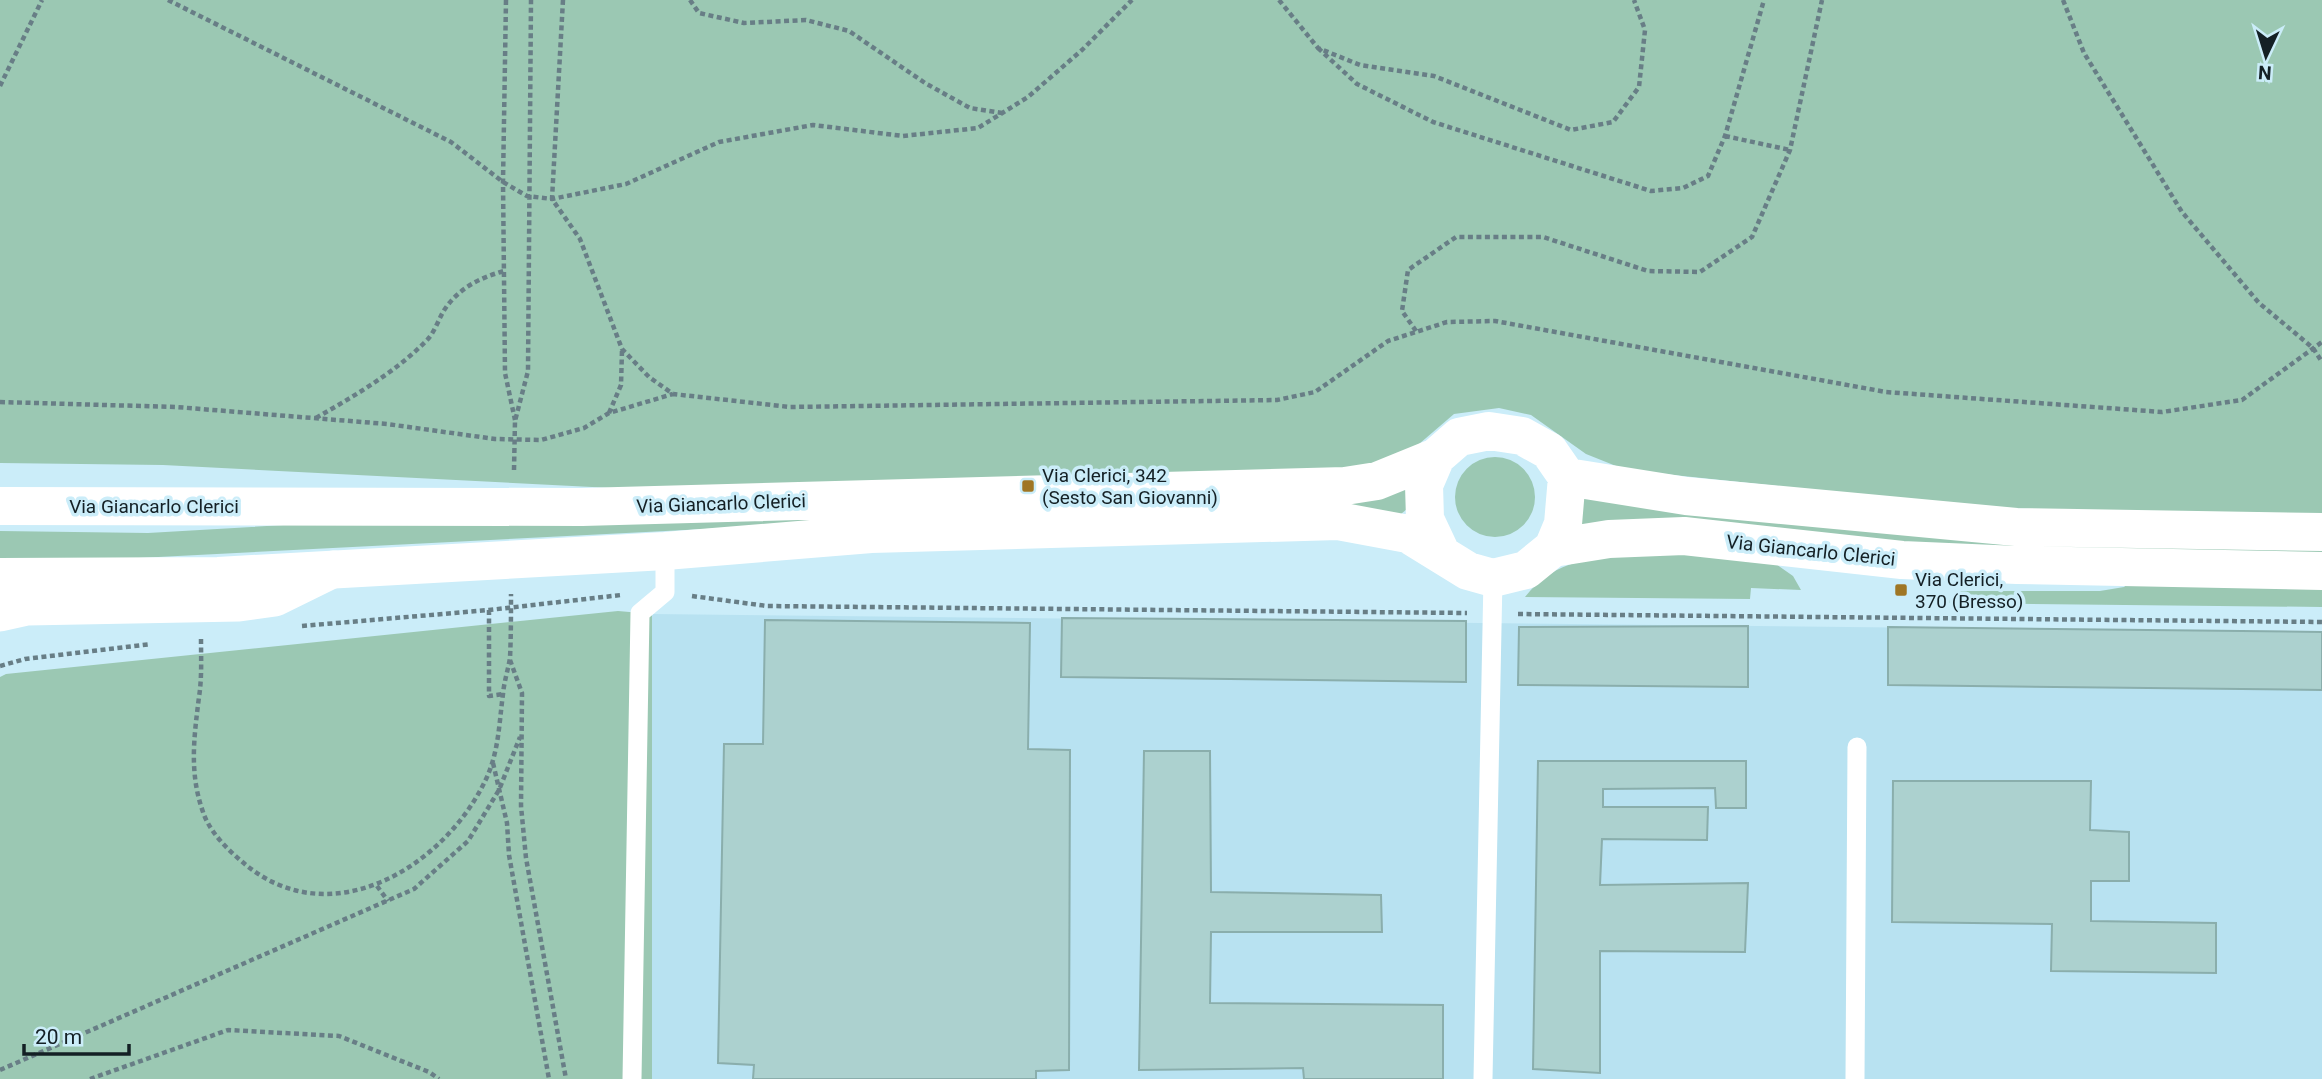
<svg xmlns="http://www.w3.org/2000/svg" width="2322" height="1079" viewBox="0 0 2322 1079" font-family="Roboto,sans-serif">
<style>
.built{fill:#b8e2f1}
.green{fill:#9bc8b3}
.building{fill:#acd1cf;stroke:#8aaeac;stroke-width:2}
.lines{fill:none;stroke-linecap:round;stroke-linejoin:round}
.path{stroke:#687e86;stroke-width:4.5;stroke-dasharray:5 3.5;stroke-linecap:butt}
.lane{stroke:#fff;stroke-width:19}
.street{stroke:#fff;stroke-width:37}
.secondary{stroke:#fff;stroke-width:38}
.poi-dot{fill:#9f7624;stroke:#cbedf9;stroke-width:2.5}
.labels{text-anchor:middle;stroke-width:7;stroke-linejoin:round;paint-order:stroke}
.poi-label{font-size:19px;fill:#142025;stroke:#cbedf9;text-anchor:start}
.street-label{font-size:19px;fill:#142025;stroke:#cbedf9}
</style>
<rect width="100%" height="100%" fill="#cbedf9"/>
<path class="built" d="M652 614 2322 632V1079H652Z"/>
<path class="green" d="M0 0H2322V519L1974 507 1626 470 1586 454 1531 415 1499 408 1454 414 1405 456 1345 472 671 491 163 465 0 463Z
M1455 497a40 40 0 1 1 80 0a40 40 0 1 1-80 0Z
M1406 487 1407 509 1401 514 842 522 119 559H0V531L148 533 386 519Z
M1585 489 2322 542V556L1961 549 1574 529Z
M1641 549 1776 564 1793 576 1801 590 1751 588 1750 599 1525 597C1555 558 1595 559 1641 549Z
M2136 577 2322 580V607L1948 603 1955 591H2100L2124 587Z
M618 611 652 614V1079H0V677L6 674Z"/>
<path class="building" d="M1062 618 1466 621V682L1061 677Z
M765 620 1030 623 1028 749 1070 750 1069 1070 1036 1071V1079H753L754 1065 718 1063 724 744H763Z
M1748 626V687L1518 685 1519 627Z
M1888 627 2322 632V690L1888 685Z
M1144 751H1210L1211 892 1381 895 1382 932H1211L1210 1003 1443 1005V1079H1304L1303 1068 1139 1070Z
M1538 761H1746V808H1716L1715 788 1603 789V807H1708L1707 840 1602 839 1600 885 1748 883 1745 952 1600 951V1073L1533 1069Z
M1893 781H2091L2090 830 2129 832V881H2091V921L2216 923V973L2051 971 2052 924 1892 922Z"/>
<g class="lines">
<path class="path" d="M168 0 451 142 503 182 527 196 552 199 626 184 719 142 813 125 903 136 978 128 1028 97 1082 50 1132 0
M506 0 503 182 505 373 515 420
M563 0 552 199 580 239 622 349 649 377 673 394 790 407 1277 400 1315 392 1388 341 1447 322 1495 321 1886 392 2162 412 2242 400 2322 342
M690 0 699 13 744 23 806 20 849 31 925 83 970 108 1002 113
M1279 0 1318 48 1360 65 1434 76 1571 130 1613 122 1639 87 1645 30 1634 0
M2063 0 2084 53 2182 212 2259 303 2313 348 2322 362
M1318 48 1357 84 1433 122 1651 191 1683 188 1708 176 1725 136 1764 0
M0 86 42 0
M1725 136 1790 150
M1416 331 1402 311 1408 270 1456 237H1543L1648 271 1700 272 1752 237 1790 150 1822 0
M0 402 176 407 387 424 495 439 541 440 584 428 609 413 673 394
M609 413 621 385 622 350
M316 418C354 396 396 372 427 340 434 333 438 321 443 312 457 289 479 278 504 271
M514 470 515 421 528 371 531 0
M692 596 767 606 1467 613
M489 610V696L503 694
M1518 614 2322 622
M302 626 489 610 621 595
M201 639C201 658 202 678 199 697 194 737 189 773 203 812 210 833 229 851 246 865 333 936 447 865 487 777 499 749 499 724 503 694 504 682 508 670 510 658 511 637 511 615 511 594
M510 660 522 693 521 806 526 858 566 1079
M0 666 25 659 151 644
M493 763 507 823 509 855 549 1079
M377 886 388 901
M0 1070 414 889 468 841 499 790 520 737
M90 1079 228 1030 339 1036 429 1072 439 1079"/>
<path class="lane" d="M632 1079 640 613 665 592V551
M1483 1079 1493 578
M1855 1079 1857 747"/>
<path class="street" d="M0 613 27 607 239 603 275 598 334 569"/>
<path class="secondary" d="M1567 477 1686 496 2016 527 2322 532
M0 506 582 507 1345 486 1377 481 1436 457
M1553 548 1609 539 1684 536 1902 560 2017 565 2322 571
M0 577 218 576 665 551 871 534 1338 521 1408 534 1468 571 1493 578 1526 570 1553 548 1563 524 1567 477 1549 451 1522 436 1489 431 1459 437 1436 457 1424 485 1425 519 1441 553"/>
</g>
<g class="poi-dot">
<rect x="1021" y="479" width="14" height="14" rx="3.5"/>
<rect x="1894" y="583" width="14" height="14" rx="3.5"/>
</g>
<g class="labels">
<g class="poi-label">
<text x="1042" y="482">Via Clerici, 342<tspan x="1042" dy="22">(Sesto San Giovanni)</tspan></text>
<text x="1915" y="586">Via Clerici,<tspan x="1915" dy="22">370 (Bresso)</tspan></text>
</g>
<g class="street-label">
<text transform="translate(721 503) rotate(-2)" y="7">Via Giancarlo Clerici</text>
<text x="154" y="513">Via Giancarlo Clerici</text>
<text transform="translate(1811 550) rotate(6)" y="7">Via Giancarlo Clerici</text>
</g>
</g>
<g transform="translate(2266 56) rotate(184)" stroke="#cbedf9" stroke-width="5" paint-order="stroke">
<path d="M0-5L12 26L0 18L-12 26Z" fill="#142025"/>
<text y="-10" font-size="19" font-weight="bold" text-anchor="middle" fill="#142025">N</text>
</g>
<path d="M24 1044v10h105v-10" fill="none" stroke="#142025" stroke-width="3.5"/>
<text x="35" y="1044" font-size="21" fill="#142025" stroke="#cbedf9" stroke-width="5" paint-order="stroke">20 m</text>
</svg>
